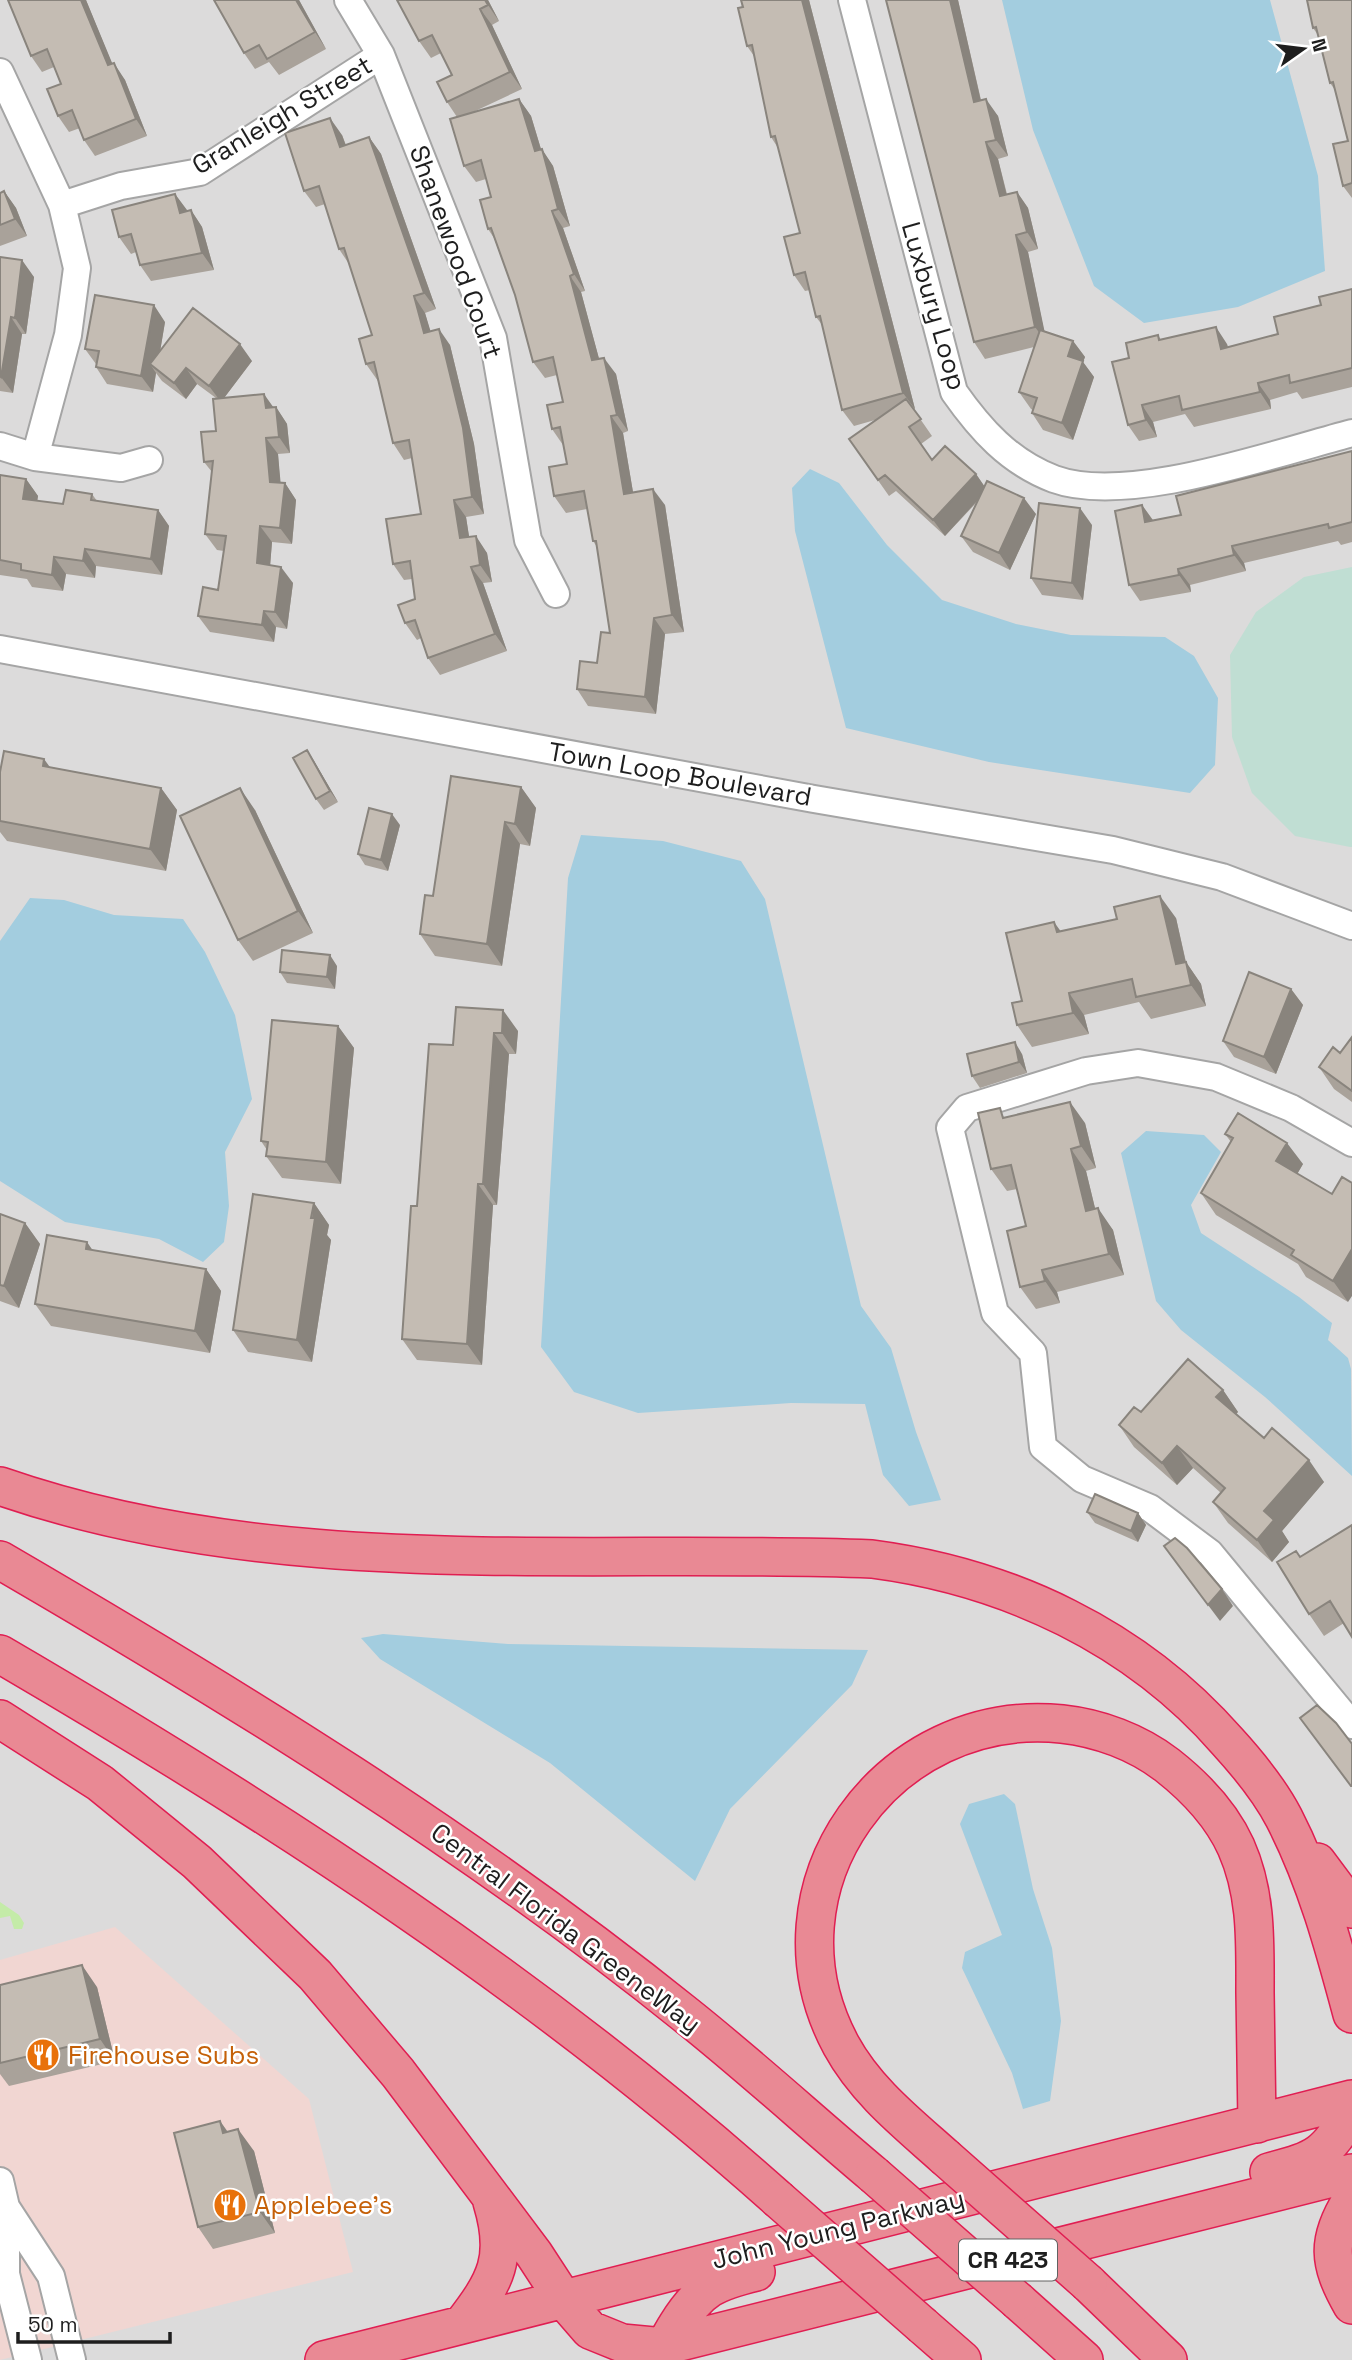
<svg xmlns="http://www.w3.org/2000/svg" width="1352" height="2360" viewBox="0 0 1352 2360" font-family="'Space Grotesk',sans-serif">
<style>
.residential{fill:#dcdbdb}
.commercial{fill:#f1d6d2}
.grass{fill:#c4eba8}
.wetland{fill:#c0ded3}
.water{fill:#a3cddf}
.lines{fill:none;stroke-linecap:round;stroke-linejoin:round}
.minor-casing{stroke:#a5a5a5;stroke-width:30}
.highway-casing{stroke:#e01e52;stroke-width:40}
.minor{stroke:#fff;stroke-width:26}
.highway{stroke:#e98994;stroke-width:37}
.highway-bridge-casing{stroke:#e01e52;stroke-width:40;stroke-linecap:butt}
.highway-bridge{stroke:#e98994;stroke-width:37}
.wall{fill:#a9a29a}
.shaded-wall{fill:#89847d}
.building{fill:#c4bcb3;stroke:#89847d;stroke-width:2}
.labels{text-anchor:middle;stroke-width:5;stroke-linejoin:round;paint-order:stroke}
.shield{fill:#fff;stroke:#626262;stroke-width:2}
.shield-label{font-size:24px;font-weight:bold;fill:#1e1e1e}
.street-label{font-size:26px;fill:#1e1e1e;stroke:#fff}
.food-label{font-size:26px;fill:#c56008;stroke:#fff;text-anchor:start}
</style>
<rect width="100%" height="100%" fill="#f0ede4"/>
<path class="residential" d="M0 0H1352V2360H0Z"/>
<path class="commercial" d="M115 1927 309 2099 353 2272 0 2360V1960Z"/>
<path class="grass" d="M0 1902 19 1915 24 1923 22 1929H14L10 1916 0 1918Z"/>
<path class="wetland" d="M1352 567V847H1350L1295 836 1252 793 1232 737 1230 655 1256 612 1304 577Z"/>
<path class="water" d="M1002 0H1270L1318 176 1325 271 1238 307 1144 323 1094 286 1033 130Z
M810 469 839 483 887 545 942 600 1016 624 1071 635 1165 637 1194 656 1218 698 1215 765 1190 793 989 762 846 728 795 531 792 488Z
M581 835 663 841 741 861 765 899 861 1306 891 1348 916 1432 941 1500 909 1506 883 1475 865 1404 791 1403 638 1413 574 1392 541 1347 568 878Z
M30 898 64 900 114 915 183 919 205 952 235 1015 252 1099 225 1152 229 1206 224 1242 203 1262 159 1239 65 1222 0 1181V941Z
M1146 1131 1204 1135 1221 1152 1191 1205 1201 1233 1299 1297 1332 1323 1328 1340 1348 1358 1351 1369 1352 1476 1265 1397 1181 1330 1156 1301 1121 1153Z
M383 1634 508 1644 868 1650 852 1685 730 1809 695 1881 550 1763 380 1659 361 1638Z
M1004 1794 1015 1804 1033 1889 1052 1948 1061 2021 1050 2101 1023 2109 1012 2073 962 1968 965 1952 1002 1935 960 1824 969 1804Z"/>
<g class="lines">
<defs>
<path id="minor" d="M348 0 381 55 493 338 528 540 556 594
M852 0 954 392C980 429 1009 462 1054 479 1128 506 1275 453 1352 433
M0 72 62 205 77 268 68 335 35 457
M62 205 121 186 200 172 381 55
M0 446 35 457 121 468 149 460
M0 649 814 799 1113 850 1222 877 1352 926
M1352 1143 1291 1108 1216 1077 1138 1063 1086 1071 967 1108 950 1128 995 1313 1033 1353 1043 1447 1082 1479 1150 1508 1210 1553 1352 1725
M0 2181 6 2207V2274L28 2360
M6 2207 51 2276 72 2360"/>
<path id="highway" d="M0 1486C279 1583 582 1548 872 1559 1009 1577 1136 1637 1227 1741 1248 1764 1270 1791 1284 1818 1316 1880 1334 1947 1352 2014
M0 1560C237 1698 471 1842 686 2015 750 2066 811 2122 874 2175
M0 1654C274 1814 541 1987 778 2199
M0 1719 100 1783 197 1862 315 1975 398 2073 534 2254 564 2300 590 2330 622 2343 664 2347
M1317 1862 1352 1909
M945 2157C907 2123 866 2091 841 2045 756 1887 888 1706 1062 1724 1099 1728 1137 1742 1167 1765 1195 1787 1221 1814 1236 1847 1257 1894 1255 1942 1255 1993 1256 2036 1256 2080 1257 2124
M1269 2172C1319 2159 1325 2155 1352 2111
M1352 2199C1326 2240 1328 2263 1352 2305
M1088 2283 1168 2360
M1018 2301 1084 2360
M462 2325C496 2281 509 2258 492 2202
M923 2326 962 2360
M640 2352 1352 2173
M324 2360 1352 2099
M665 2360C664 2345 670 2337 677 2325 700 2288 715 2282 756 2272"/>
</defs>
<use href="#minor" class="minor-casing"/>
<use href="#highway" class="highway-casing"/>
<use href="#minor" class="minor"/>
<use href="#highway" class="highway"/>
<defs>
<path id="highway-bridge" d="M945 2157 1088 2283
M874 2175 1018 2301
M778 2199 923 2326"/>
</defs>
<use href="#highway-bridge" class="highway-bridge-casing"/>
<use href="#highway-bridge" class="highway-bridge"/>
</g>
<path class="wall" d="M8 0H86L112 64 125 80 147 136 95 156 84 140 80 128 69 132 58 116 61 84 54 67 42 72 31 56Z
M299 0 326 49 279 75 269 62 255 69 244 53Z
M397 0H488L499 21 492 25 522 89 471 113 519 99 531 116 541 149 553 166 570 226 563 228 585 291 581 292 599 359 616 374 628 431 623 433 633 492 665 505 684 632 665 634 656 714 588 706 577 689 597 663 610 633 597 547 593 541 587 509 566 513 554 496 567 464 563 445 552 429 563 402 557 375 545 378 533 362 515 295 494 238 488 229 491 197 486 179 476 182 464 166 457 117 447 102 452 75 441 53 431 58 419 41Z
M741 0H809L915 409 914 410 932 436 921 444 932 460 976 474 984 486 1036 514 1010 570 973 552 961 536 978 501 945 536 896 491 889 496 849 439 875 420 854 426 842 410 823 326 816 317 810 290 805 291 794 275 800 233 778 148 771 137 754 56 747 46Z
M886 0H958L981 100 998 116 1008 156 998 159 1007 194 1017 192 1028 208 1038 249 1028 252 1044 331 1073 341 1085 357 1083 362 1094 377 1073 440 1043 430 1032 413 1033 410 1031 409 1019 392 1034 347 985 359 974 342Z
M1352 0V198L1343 186 1348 141 1335 90 1330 83 1318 35 1313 28Z
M342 135 346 145 369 137 381 154 436 309 425 313 430 331 450 345 474 444 484 514 466 517 469 537 487 553 492 582 483 583 507 651 440 675 428 658 421 638 417 640 405 623 415 599 412 579 404 580 393 564 421 514 412 458 404 460 393 443 379 380 378 381 366 364 372 335 349 264 339 249 325 204 316 207 304 191Z
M4 191 16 208 27 236 0 246V193Z
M175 194 187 211 191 210 202 227 214 270 151 281 140 265 136 252 131 254 119 237Z
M0 257 34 277 26 334H22L13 393 0 391Z
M1352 289V387L1302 399 1297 392 1270 400 1271 409 1194 427 1185 414 1153 422 1157 437 1139 441 1128 425 1129 358 1158 335 1161 340 1227 344 1228 347 1278 334 1321 305Z
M165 322 160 351 252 361 224 398 276 407 287 424 290 453 278 454 280 483H285L296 500 292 544 272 542 270 565 293 583 287 629 276 627 274 642 210 632 198 616 218 590 224 551 217 550 205 534 212 472 204 462 216 431V398L197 384 186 399 162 381 156 373 153 392 107 384 96 367V364L85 349Z
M1352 451V542L1341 545 1338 541 1244 563 1246 571 1190 585 1191 592 1140 601 1129 585 1142 505 1153 520 1181 515Z
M0 475 26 479 38 496 37 501 63 504 92 494 97 501 158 510 169 526 162 575 96 566 95 578 66 574 63 591 32 587 27 579 0 575Z
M1092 525 1083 600 1042 595 1031 578Z
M307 750 314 761 338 802 324 810 316 799Z
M50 767 161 788 177 810 166 871 7 841 0 832V772Z
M521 787 536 808 530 846 520 844 502 966 435 956 420 934 433 896Z
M255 810 313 933 253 961 238 940Z
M400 825 388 871 365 865 358 854Z
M1176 918 1186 962 1201 984 1206 1006 1151 1019 1139 1002 1084 1015 1089 1034 1032 1047 1017 1025 1022 1001 1061 931Z
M337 966 335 989 287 983 280 972Z
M1291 989 1303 1005 1276 1074 1234 1057 1223 1041Z
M456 1007 518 1031 516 1054H509L497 1205H493L482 1365 417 1360 402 1339 417 1206 453 1045Z
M338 1026 354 1048 341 1184 282 1178 266 1156 267 1150 261 1141Z
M1352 1037V1102L1334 1089 1319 1067 1340 1053Z
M1022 1054 1027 1073 980 1088 972 1076Z
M1007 1117 1085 1123 1096 1168 1086 1171 1095 1208 1113 1230 1124 1275 1057 1292 1060 1303 1036 1309 1020 1287 1026 1226 1017 1189 1007 1191 991 1169Z
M1225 1134 1303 1164 1297 1174 1348 1302 1306 1277 1298 1264 1216 1215 1201 1193 1231 1142Z
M314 1203 329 1225 327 1235 331 1240 312 1362 248 1352 233 1330Z
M0 1214 25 1223 40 1244 19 1308 0 1301Z
M92 1250 206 1269 221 1291 210 1353 51 1326 35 1304Z
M1223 1390 1238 1412 1236 1414 1264 1438 1324 1482 1282 1531 1289 1542 1272 1562 1228 1523 1213 1502 1221 1493 1193 1468 1177 1485 1134 1447 1119 1425 1141 1412Z
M1087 1512 1138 1513 1146 1525 1138 1542 1095 1523Z
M1352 1525 1344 1623 1324 1636 1309 1614 1300 1557Z
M0 1985 97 1987 115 2061 9 2086 0 2074Z
M220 2121 228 2132 254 2151 275 2233 213 2249 198 2227Z"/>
<path class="shaded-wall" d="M81 0H86L120 82 108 65Z
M296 0H299L326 49 315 32Z
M485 0H488L499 21 488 5Z
M802 0H809L915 409 903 393Z
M950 0H958L985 119 974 102Z
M480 9 492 25 522 89 510 72Z
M114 63 125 80 147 136 136 119Z
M519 99 531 116 546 166 542 149 553 166 570 226 558 209 535 151Z
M986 99 998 116 1008 156 996 140Z
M330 118 342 135 352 163 340 147Z
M369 137 381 154 436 309 424 293Z
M986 142 998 159 1011 213 1000 196Z
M4 191 16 208 27 236 15 219Z
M1017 192 1028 208 1038 249 1027 232Z
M175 194 187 210 192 229 180 213Z
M191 210 202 227 214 270 202 253Z
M552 211 563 228 585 291 574 274Z
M1016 235 1028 252 1047 343 1035 327Z
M22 260 34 277 26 334 15 318Z
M570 276 581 292 604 377 592 360Z
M414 296 425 313 436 349 424 333Z
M154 305 165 322 157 370 150 364 156 373 153 392 141 376Z
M11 317 22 334 13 393 1 377Z
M1216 327 1227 344 1232 366 1221 349Z
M439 329 450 345 474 444 484 514 472 497Z
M1073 341 1085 357 1083 362 1094 377 1073 440 1062 423 1068 356Z
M240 344 252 361 221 402 209 386Z
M604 358 616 374 628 431 617 415Z
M186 368 197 384 186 399 174 383Z
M1258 383 1270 400 1271 409 1260 392Z
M264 394 276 411 266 408Z
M1142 405 1153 422 1157 437 1146 420Z
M276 407 287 424 290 453 279 437Z
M611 416 623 433 636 510 624 494Z
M266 438 278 454 282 498 270 482Z
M976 474 987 490 945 536 933 520Z
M26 479 38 496 35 515 23 499Z
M285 483 296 500 292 544 280 528Z
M653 489 665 505 684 632 672 615Z
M1024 498 1036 514 1010 570 999 553Z
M454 500 466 517 472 555 460 538Z
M1142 505 1154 522H1145Z
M1080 508 1092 525 1083 600 1072 583Z
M158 510 169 526 162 575 151 559Z
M260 526 272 542 269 580 257 563Z
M476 536 487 553 492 582 480 565Z
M1232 546 1244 563 1246 571 1234 555Z
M85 549 96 566 95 578 83 561Z
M54 557 66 574 63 591 52 575Z
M281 567 293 583 287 629 275 612Z
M471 567 483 583 507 651 495 634Z
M1178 569 1190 585 1191 592 1179 575Z
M264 611 276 627 274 642 262 625Z
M654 618 665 634 656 714 645 697Z
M307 750 314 761 338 802 330 791Z
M44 759 60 781 43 766Z
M521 787 536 808 530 846 515 824Z
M161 788 177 810 166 871 150 849Z
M240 788 255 810 313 933 298 911Z
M392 814 400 825 388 871 381 860Z
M505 822 520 844 502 966 487 944Z
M1160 896 1176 918 1191 986 1176 964Z
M1054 922 1070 944 1057 932Z
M330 955 337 966 335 989 327 977Z
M1186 962 1201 984 1206 1006 1191 985Z
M1291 989 1303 1005 1276 1074 1264 1057Z
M1069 993 1084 1015 1089 1034 1073 1013Z
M503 1010 518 1031 516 1054 502 1033Z
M338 1026 354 1048 341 1184 326 1162Z
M494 1033 509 1054 497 1205 483 1184Z
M1015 1042 1022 1054 1027 1073 1019 1062Z
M1070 1102 1085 1123 1096 1168 1081 1146Z
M1287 1143 1303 1164 1292 1183 1276 1161Z
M1071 1149 1086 1171 1101 1233 1086 1211Z
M478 1184 493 1205 482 1365 467 1344Z
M314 1203 329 1225 327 1235 331 1240 312 1362 297 1340Z
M1098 1208 1113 1230 1124 1275 1109 1254Z
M25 1223 40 1244 19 1308 4 1286Z
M87 1242 102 1264 86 1249Z
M1352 1249V1296L1348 1302 1333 1281Z
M206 1269 221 1291 210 1353 195 1331Z
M1042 1270 1057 1292 1060 1303 1045 1281Z
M1223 1390 1238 1412 1232 1418 1216 1397Z
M1177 1446 1193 1468 1177 1485 1162 1463Z
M1309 1460 1324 1482 1282 1531 1289 1542 1272 1562 1257 1540 1264 1511Z
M1138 1513 1146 1525 1138 1542 1131 1531Z
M1222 1589 1233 1606 1220 1621 1208 1605Z
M82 1965 97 1987 115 2061 100 2039Z
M220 2121 235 2143 223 2133Z
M238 2129 254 2151 275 2233 260 2212Z"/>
<path class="building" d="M8 0H81L108 65 114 63 136 119 84 140 72 110 58 116 47 89 61 84 47 49 31 56Z
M214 0H296L315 32 267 59 259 45 244 53Z
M397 0H485L488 5 480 9 510 72 447 102 437 82 452 75 432 35 419 41Z
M741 0H802L903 393 842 410 820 316 816 317 805 272 794 275 784 237 800 233 775 136 771 137 752 45 747 46 738 8 743 7Z
M886 0H950L974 102 986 99 996 140 986 142 1000 196 1017 192 1027 232 1016 235 1035 327 974 342Z
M1307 0H1352V183L1343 186 1333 144 1348 141 1333 82 1330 83 1316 27 1313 28Z
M519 99 535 151 542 149 558 209 552 211 574 274 570 276 592 360 604 358 617 415 611 416 624 494 653 489 672 615 654 618 645 697 577 689 580 661 597 663 601 632 610 633 596 541H593L584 491 554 496 549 467 567 464 560 427 552 429 547 405 563 402 553 357 533 362 515 295 491 228 488 229 480 200 491 197 481 160 464 166 450 119Z
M330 118 340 147 369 137 424 293 414 296 424 333 439 329 463 428 472 497 454 500 460 538 476 536 480 565 471 567 495 634 428 658 415 620 405 623 398 605 415 599 410 561 393 564 386 519 421 514 409 440 393 443 374 362 366 364 359 339 372 335 344 248 339 249 319 186 304 191 285 133Z
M4 191 15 219 0 225V193Z
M175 194 180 213 191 210 202 253 140 265 131 234 119 237 112 210Z
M0 257 22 260 15 318 11 317 1 377 0 376Z
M1352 289V368L1290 383 1289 375 1258 383 1260 392 1182 410 1179 396 1142 405 1146 420 1128 425 1112 362 1129 358 1126 343 1158 335 1159 340 1216 327 1221 349 1278 334 1274 317 1321 305 1319 297Z
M95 295 154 305 141 376 96 367 99 351 85 349Z
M193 308 240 344 209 386 186 368 174 383 150 364Z
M1040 330 1073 341 1068 356 1083 361 1062 423 1032 413 1037 398 1019 392Z
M264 394 266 408 276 407 279 437 266 438 270 482 285 483 280 528 260 526 257 563 281 567 275 612 264 611 262 625 198 616 203 587 218 590 226 536 205 534 213 461 204 462 201 432 216 431 213 399Z
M906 399 921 419 909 427 932 460 945 446 976 474 933 520 885 475 878 480 849 439Z
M1352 451V522L1329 528 1328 524 1232 546 1234 555 1178 569 1179 575 1129 585 1115 511 1142 505 1145 522 1181 515 1176 496Z
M0 475 26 479 23 499 63 504 66 490 92 494 91 500 158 510 151 559 85 549 83 561 54 557 52 575 21 570V564L0 560Z
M987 481 1024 498 999 553 961 536Z
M1039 503 1080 508 1072 583 1031 578Z
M307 750 330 791 316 799 293 758Z
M4 751 44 759 43 766 161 788 150 849 0 821V772Z
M451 776 521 787 515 824 505 822 487 944 420 934 425 895 433 896Z
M240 788 298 911 238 940 180 816Z
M369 808 392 814 381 860 358 854Z
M1160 896 1176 964 1186 962 1191 985 1136 997 1132 979 1069 993 1073 1013 1017 1025 1012 1003 1022 1001 1006 933 1054 922 1057 932 1117 919 1114 907Z
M282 950 330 955 327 977 280 972Z
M1249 972 1291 989 1264 1057 1223 1041Z
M456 1007 503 1010 502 1033H494L483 1184H478L467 1344 402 1339 411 1206H417L429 1044 453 1045Z
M272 1020 338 1026 326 1162 266 1156 268 1142 261 1141Z
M1352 1037V1091L1319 1067 1333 1047 1340 1053Z
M1015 1042 1019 1062 972 1076 967 1054Z
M1070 1102 1081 1146 1071 1149 1086 1211 1098 1208 1109 1254 1042 1270 1045 1281 1020 1287 1007 1231 1026 1226 1011 1165 991 1169 978 1113 1000 1108 1003 1118Z
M1238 1113 1287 1143 1276 1161 1332 1194 1342 1177 1352 1183V1249L1333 1281 1291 1255 1294 1250 1201 1193 1233 1138 1225 1134Z
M253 1194 314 1203 311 1218H315L297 1340 233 1330Z
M0 1214 25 1223 4 1286 0 1285Z
M47 1235 87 1242 86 1249 206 1269 195 1331 35 1304Z
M1188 1359 1223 1390 1216 1397 1264 1438 1272 1428 1309 1460 1264 1511 1274 1520 1257 1540 1213 1502 1225 1488 1177 1446 1162 1463 1119 1425 1134 1407 1141 1412Z
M1095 1494 1138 1513 1131 1531 1087 1512Z
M1352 1525V1637L1330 1601 1309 1614 1277 1562 1296 1551 1300 1557Z
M1175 1538 1187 1548 1222 1589 1208 1605 1164 1546Z
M1317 1705 1336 1723 1352 1744V1786H1351L1300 1718Z
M82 1965 100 2039 0 2063V1985Z
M220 2121 223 2133 238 2129 260 2212 198 2227 174 2133Z"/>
<defs>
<symbol id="restaurant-disc" viewBox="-11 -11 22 22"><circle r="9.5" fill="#e8710a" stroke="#fff"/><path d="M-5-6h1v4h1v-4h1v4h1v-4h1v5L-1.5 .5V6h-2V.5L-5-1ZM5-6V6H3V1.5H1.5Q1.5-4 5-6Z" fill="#fff"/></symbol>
</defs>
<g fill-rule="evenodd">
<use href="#restaurant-disc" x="24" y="2036" width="38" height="38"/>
<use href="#restaurant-disc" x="211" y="2186" width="38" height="38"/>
</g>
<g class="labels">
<rect class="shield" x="959" y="2239.5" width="98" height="41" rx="5"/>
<g class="shield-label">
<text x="1008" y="2268">CR 423</text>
</g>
<g class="street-label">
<text transform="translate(282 115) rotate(-31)" y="9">Granleigh Street</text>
<text transform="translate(456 252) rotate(70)" y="9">Shanewood Court</text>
<text transform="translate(934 306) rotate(74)" y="9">Luxbury Loop</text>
<text transform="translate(680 774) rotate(10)" y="9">Town Loop Boulevard</text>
<text transform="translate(566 1928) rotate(37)" y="9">Central Florida GreeneWay</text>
<text transform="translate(838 2229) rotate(-14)" y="9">John Young Parkway</text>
</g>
<g class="food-label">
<text x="68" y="2064">Firehouse Subs</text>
<text x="254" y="2214">Applebee's</text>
</g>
</g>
<g transform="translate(1303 49) rotate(76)" stroke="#ffffff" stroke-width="5" paint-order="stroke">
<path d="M0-5L12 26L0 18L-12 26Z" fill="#1e1e1e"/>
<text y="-10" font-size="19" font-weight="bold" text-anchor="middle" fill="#1e1e1e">N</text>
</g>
<path d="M18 2332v10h152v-10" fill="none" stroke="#1e1e1e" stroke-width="3.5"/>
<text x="28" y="2332" font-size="21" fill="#1e1e1e" stroke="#ffffff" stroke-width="5" paint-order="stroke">50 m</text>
</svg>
